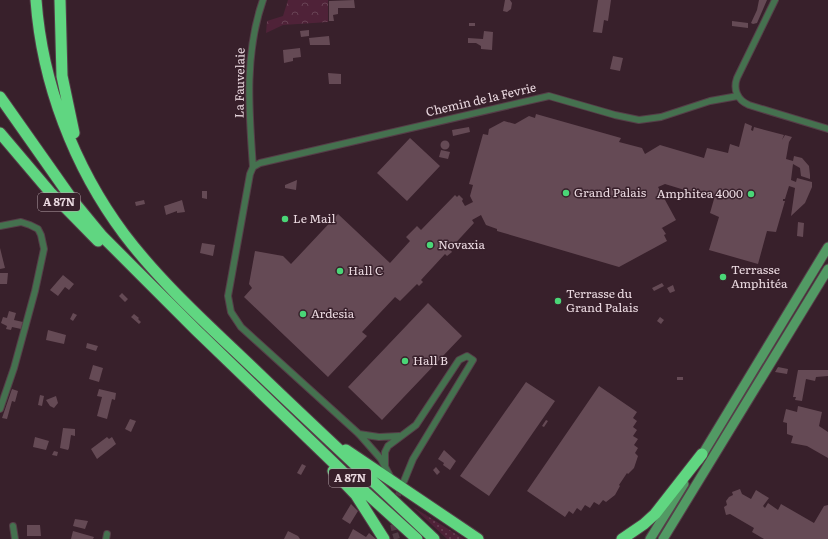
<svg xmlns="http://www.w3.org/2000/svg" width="828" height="539" viewBox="0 0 828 539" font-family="Literata,serif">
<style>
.grass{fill:url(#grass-dots)}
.forest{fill:url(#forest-crowns)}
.building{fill:#654a55}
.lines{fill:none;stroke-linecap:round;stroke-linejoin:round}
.street-tunnel{stroke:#533c46;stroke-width:6;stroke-dasharray:6 3;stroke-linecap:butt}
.street-casing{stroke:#553e48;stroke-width:8}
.secondary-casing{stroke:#553e48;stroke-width:11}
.highway-casing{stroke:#553e48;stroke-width:13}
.street{stroke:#45714f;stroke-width:6}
.secondary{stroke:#529a64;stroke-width:9}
.highway{stroke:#60d681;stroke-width:11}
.poi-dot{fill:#4ad677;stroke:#38202b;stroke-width:1.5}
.labels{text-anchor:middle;stroke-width:3;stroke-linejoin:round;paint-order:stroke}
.shield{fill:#38202b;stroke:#b5a2aa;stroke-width:1}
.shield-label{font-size:11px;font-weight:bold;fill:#ebdae1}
.street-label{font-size:12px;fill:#ebdae1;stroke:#38202b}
.poi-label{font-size:12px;fill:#ebdae1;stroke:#38202b;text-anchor:start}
</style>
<defs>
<pattern id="grass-dots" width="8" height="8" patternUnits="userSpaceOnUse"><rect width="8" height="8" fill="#4f2238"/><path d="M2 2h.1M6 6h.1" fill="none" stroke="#684254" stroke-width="1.8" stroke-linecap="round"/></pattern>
<pattern id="forest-crowns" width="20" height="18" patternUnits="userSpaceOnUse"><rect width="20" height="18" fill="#4f2238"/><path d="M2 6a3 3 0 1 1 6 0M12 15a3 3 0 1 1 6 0" fill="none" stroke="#684254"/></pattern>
</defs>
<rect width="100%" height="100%" fill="#38202b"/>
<path class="grass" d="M413 507 464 539H447Z"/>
<path class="forest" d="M288 0H328V22L283 25 266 33 267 21 283 16Z"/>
<path class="building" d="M354 0 355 8H338V14L333 15 334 21H329V1Z
M505 0H510L512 3 511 9 507 12 503 11Z
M598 0H611L608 21 604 20 602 33 593 32Z
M759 0H767L757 23 753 24 751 23 757 10Z
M732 21 748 23V28L732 26Z
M469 23H475V26H469Z
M309 30V36L301 37 300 31Z
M484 31 493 32 492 50 481 49V46L476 43H468V38L483 39Z
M329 36 330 45H310L309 38Z
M300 48 301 57 293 58V61L284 63 283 50Z
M613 56 623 58 620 71 610 69Z
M328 73 341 74V84H329Z
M536 114 621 138 619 142 642 148 645 154 660 145 704 158 707 148 728 153 730 144 739 147 745 123 752 126 751 130 753 131 754 127 784 135 782 140 785 135 792 137 789 142 786 159 793 161 794 156 802 158 809 166 810 175V179L801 176 800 168 793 164 791 180 796 182 797 178 812 182V187L805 203 791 216 795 188 789 186 785 199H783V201H785L776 232 767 231 758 264 709 250 719 217 710 213 714 199 665 184 658 187 676 220 660 229 662 228 666 234 664 235 667 241 619 267 497 231V229L486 225 481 215 472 220 474 223 450 249 452 252 447 256 445 254 421 280 423 282 419 286 417 284 400 301 395 297 362 332 367 336 328 377 244 297 252 288 249 284 255 251 283 256 291 264 338 214 390 263 410 241 406 237 417 226 421 230 455 195 457 197 459 195 463 199 462 201 465 206 473 202 470 196 473 185 469 184 483 134 488 135 489 129 504 121 515 124 529 116 535 118Z
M469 127 470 132 453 136 452 130Z
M410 138 440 166 407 201 377 173Z
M440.5 145a4.5 4.5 0 1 1 9 0a4.5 4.5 0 1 1-9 0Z
M441 150 450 152 448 159 439 157Z
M297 180 296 190 285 188V185Z
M202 191H207V199L202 198Z
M144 200 145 204 136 206 135 202Z
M182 200 185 212 177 213V211L166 215 164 206Z
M798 222 804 223 803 237 797 236Z
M202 243 215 245 213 256 200 253Z
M0 248 5 268 0 269Z
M0 273H8L7 284H0Z
M63 275 74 284 69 290 65 287 58 296 50 290Z
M662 283 664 286 654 291 652 288Z
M673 285 675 291 670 293 667 288Z
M122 293 128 299 125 302 119 296Z
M428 303 462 336 382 420 348 387Z
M9 311 16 313 14 320 23 322 21 329 12 327 11 330 6 329 7 326 1 323 3 317 7 318Z
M73 313 77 315 73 321 70 319Z
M134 314 139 318 138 319 141 322 139 324 131 317Z
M660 317 664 320 661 324 657 321Z
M48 330 66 335 64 344 46 340Z
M87 343 98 346 96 351 86 348Z
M93 365 103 368 99 382 89 379Z
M778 367 788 369 787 374 775 372Z
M798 370H828V376L816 377 815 381 806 379 802 401 795 400 796 397H793Z
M677 377H683V380H677Z
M526 382 555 401 489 496 460 476Z
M599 386 637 412 633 418 637 421 633 427 637 430 633 436 638 439 634 445 638 448 635 453 638 456 634 468 628 474 627 473 619 485 620 486 615 495 606 502 603 500 599 505 594 502 590 508 585 505 581 511 577 508 573 514 569 511 565 517 527 491Z
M12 389 18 391 15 402 12 401 7 419 2 418Z
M99 389 116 393 115 400 112 399 107 419 97 416 102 397 97 396Z
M40 395 44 396 42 406 38 405Z
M56 396 58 403 54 408 50 406 46 400Z
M798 406 822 412 819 426 828 432V458L807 446 791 443 793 436 787 434V423L783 422 786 409 797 412Z
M130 419 136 421 131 432 125 429Z
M546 420 548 421 544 427 542 426Z
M63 428 75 429V436L71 435 69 448 68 450 60 448Z
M35 437 49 441 46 450 33 447Z
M107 437 109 439 112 437 116 444 97 459 91 449Z
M444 450 456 461 450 470 443 465 444 463 438 459Z
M54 451 58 452 57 456 52 455Z
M302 464 306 466 301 475 297 473Z
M436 467 440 472 437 475 433 470Z
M740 489 742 494 751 499 756 490 769 498 763 506 765 508 768 503 778 510 781 504 814 523 824 506 828 505V539H764L752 532 754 528 730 514 726 515 724 507 727 505 726 501 729 497 733 495 732 492Z
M351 504 358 511 350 524 342 519Z
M75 519 88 521 85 529 73 526Z
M27 525H40L41 536H27Z
M353 529 366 537 369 533 376 539H348Z
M73 531 94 537 93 539H71Z
M288 531 298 536 300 539H284Z"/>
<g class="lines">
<path class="street-tunnel" d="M397 539C389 515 392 508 402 486"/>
<defs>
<path id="street" d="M263 0C244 54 249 111 253 167L250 174 228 296 231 312 241 327 359 434 381 459 391 478
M775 0 737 78C733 89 737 100 749 105L828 129
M253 167 260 163 549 96 615 115 639 120 661 117 710 101 738 96
M0 226 21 222 30 225 38 229 41 235 44 249 35 291 14 368 0 409
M359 434 379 437 399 436
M385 466V452L388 446 416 425 459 360 467 356 473 360 413 459 404 481
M13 526 15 539
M106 539 107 534"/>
<path id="secondary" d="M699 460 828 247
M650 539 684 484
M663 539 828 269"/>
<path id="highway" d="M36 0C42 83 74 167 124 234 161 283 208 325 253 368 313 426 374 482 434 539
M60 0 62 76 74 133
M0 97 74 202 102 236 196 330 342 471 417 539
M0 133 50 192 98 241
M346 450 478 539
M333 471 356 495 384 539
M622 539 644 524 655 514 702 454"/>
</defs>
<use href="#street" class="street-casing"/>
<use href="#secondary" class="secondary-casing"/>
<use href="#highway" class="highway-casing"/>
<use href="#street" class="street"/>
<use href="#secondary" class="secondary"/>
<use href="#highway" class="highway"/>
</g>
<g class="poi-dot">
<circle cx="566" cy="193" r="4"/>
<circle cx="751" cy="194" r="4"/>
<circle cx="285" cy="219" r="4"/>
<circle cx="430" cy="245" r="4"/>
<circle cx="340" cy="271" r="4"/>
<circle cx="723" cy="277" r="4"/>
<circle cx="558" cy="301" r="4"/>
<circle cx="303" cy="314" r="4"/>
<circle cx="405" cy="361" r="4"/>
</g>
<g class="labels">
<g class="shield">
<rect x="38" y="193" width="42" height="18" rx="3"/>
<rect x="329" y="469" width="42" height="18" rx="3"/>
</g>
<g class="shield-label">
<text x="59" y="206">A 87N</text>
<text x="350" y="482">A 87N</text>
</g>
<g class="street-label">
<text transform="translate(240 83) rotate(-89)" y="4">La Fauvelaie</text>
<text transform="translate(481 100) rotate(-13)" y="4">Chemin de la Fevrie</text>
</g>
<g class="poi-label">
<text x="574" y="197">Grand Palais</text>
<text x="743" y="198" text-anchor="end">Amphitea 4000</text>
<text x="293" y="223">Le Mail</text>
<text x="438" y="249">Novaxia</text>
<text x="731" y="274">Terrasse<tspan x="731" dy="14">Amphitéa</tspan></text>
<text x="348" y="275">Hall C</text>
<text x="566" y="298">Terrasse du<tspan x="566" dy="14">Grand Palais</tspan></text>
<text x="311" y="318">Ardesia</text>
<text x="413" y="365">Hall B</text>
</g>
</g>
</svg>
